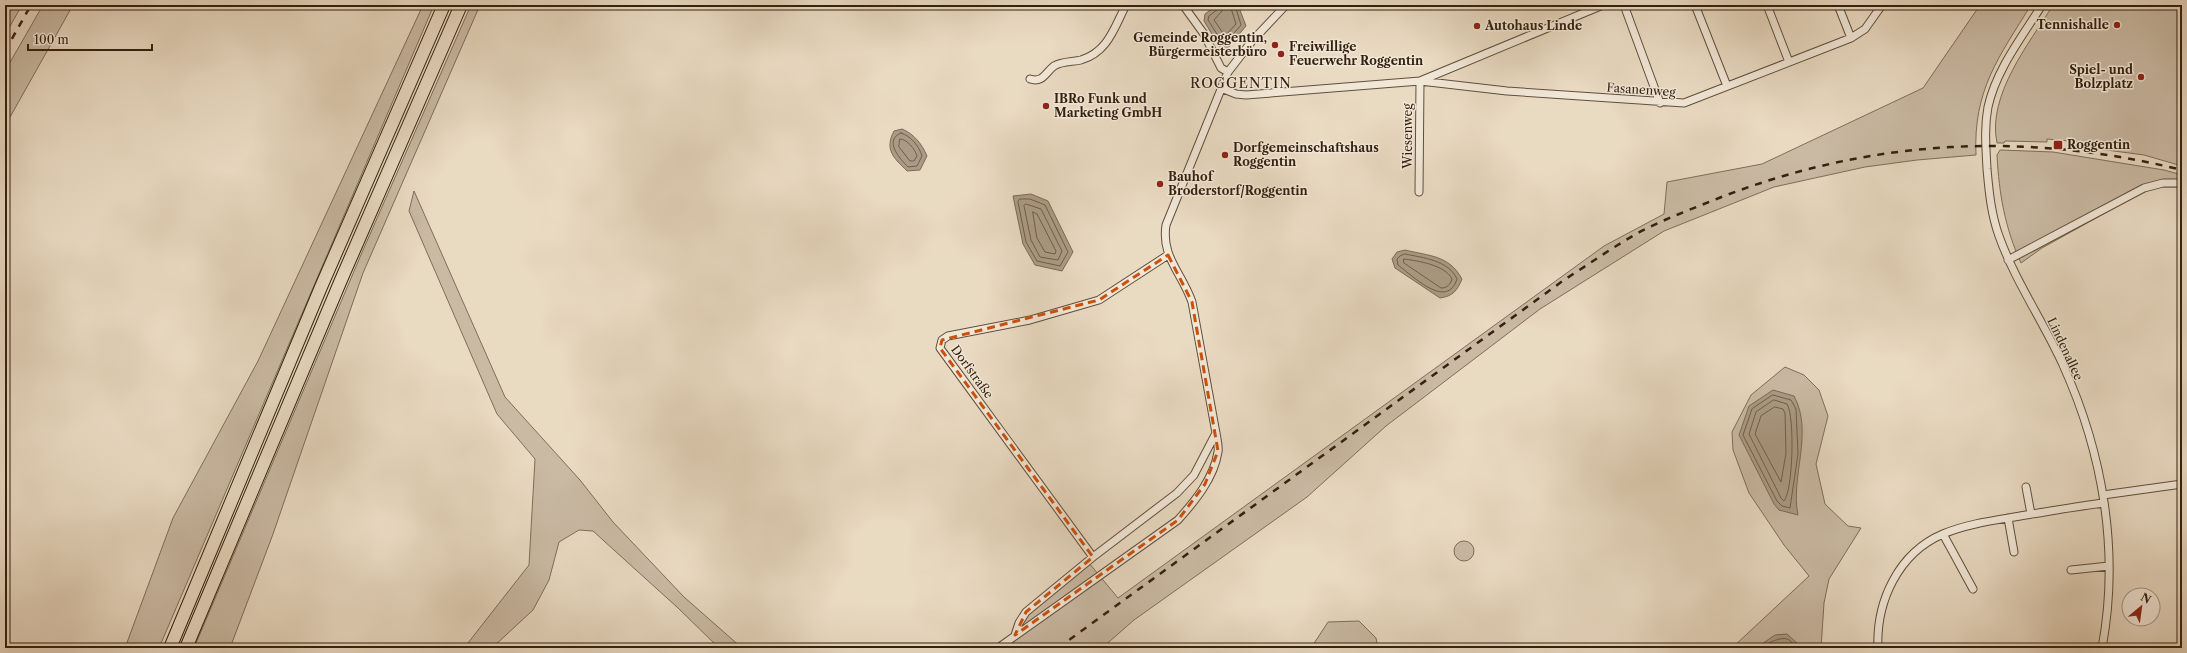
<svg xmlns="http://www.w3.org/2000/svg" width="2187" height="653" viewBox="0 0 2187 653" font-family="'Libre Caslon Text',serif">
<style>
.green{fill:#cabaa4;stroke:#7f6d5a}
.water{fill:#ab9b85;stroke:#7b6a56}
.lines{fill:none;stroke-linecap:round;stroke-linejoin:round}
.shore{stroke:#705e4a;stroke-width:1}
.street-casing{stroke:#614e3c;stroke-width:9}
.highway-casing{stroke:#34200f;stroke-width:14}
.street{stroke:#f1e7d7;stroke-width:7}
.highway{stroke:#e9dac2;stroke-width:12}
.rail{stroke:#34200f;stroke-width:2.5;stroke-dasharray:7 7;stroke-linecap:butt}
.marked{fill:none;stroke:#cd500c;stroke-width:3;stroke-dasharray:8 5;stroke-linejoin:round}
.poi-dot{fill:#8f2418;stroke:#f1e7d7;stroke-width:1.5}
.labels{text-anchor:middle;stroke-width:3;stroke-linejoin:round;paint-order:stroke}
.poi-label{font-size:12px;font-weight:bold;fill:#34200f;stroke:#f1e7d7;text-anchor:start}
.street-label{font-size:12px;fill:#34200f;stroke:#f1e7d7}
.quarter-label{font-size:14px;letter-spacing:1px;fill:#34200f;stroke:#f1e7d7}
</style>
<rect width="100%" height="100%" fill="#e9dac2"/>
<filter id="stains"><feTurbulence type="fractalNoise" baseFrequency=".005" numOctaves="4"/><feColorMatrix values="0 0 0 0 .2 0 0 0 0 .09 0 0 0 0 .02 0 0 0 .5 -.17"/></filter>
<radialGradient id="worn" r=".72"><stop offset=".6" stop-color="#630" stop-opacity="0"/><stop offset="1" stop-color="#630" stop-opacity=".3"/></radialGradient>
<path class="green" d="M5 5H22L5 35Z
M43 5H73L5 126V71Z
M423 5H434L159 648H125L173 518 258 361Z
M471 5H480L363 273 273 534 230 648H194L363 250Z
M1980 5H2031C1999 57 1973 90 1976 155L1917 160 1865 167 1774 187 1664 231 1540 309 1386 426 1307 497 1134 620 1102 648H1005L1025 630 1021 622 1026 614 1089 563 1118 598 1604 246 1664 214 1667 182 1762 164 1923 88Z
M2053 5H2182V166L2144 155 2069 145V141L2047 139V142L2005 141 2004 143H1997C1987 95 2029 44 2053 5Z
M2000 150 2053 152 2164 170 2182 175V187H2159L2141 193 2042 248 2021 263C2005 228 1999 194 1997 155Z
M414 191 505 397 580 480 613 522 684 597 742 648H719L678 608 593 531 579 530 559 542 549 580 533 610 492 648H464L529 565 535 459 497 414 409 211Z
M1785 367 1804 375 1819 390 1828 416 1816 464 1825 504 1848 526 1861 528 1829 579 1824 603 1821 648H1732L1809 576 1784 545 1749 493 1733 450 1732 432 1751 395Z
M1454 551a10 10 0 1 1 20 0a10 10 0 1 1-20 0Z
M1359 621 1376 638 1378 648H1311L1328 622Z"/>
<path class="water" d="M1217 5H1238L1246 26 1227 49H1221L1204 21 1205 14Z
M902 129C914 134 922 144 927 156L920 170 907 171C894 158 884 150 894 131Z
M1031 194 1048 201 1073 252 1062 271 1035 265 1023 244 1013 196Z
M1405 250C1429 256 1449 255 1462 279 1457 291 1453 296 1440 298L1395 268 1392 259 1397 252Z
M1773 390 1794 396C1814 433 1790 477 1798 515L1779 510 1774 504 1739 435 1749 406Z
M1787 634 1798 644V648H1756L1775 635Z"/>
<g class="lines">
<path class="shore" d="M1219 5 1218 9 1209 16 1208 20 1224 45 1241 25 1235 5
M1224 5 1222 11 1214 20 1225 36 1236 24 1230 5
M901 133C911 136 919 146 922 156L917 166 908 167C900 159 883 140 901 133Z
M900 139C907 139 915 149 917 156L914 161H910L899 147Z
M1020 199H1030L1045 205 1068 252 1060 266 1037 261 1026 242 1018 202Z
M1026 204 1041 209 1062 251 1058 260 1040 257 1031 240 1024 206Z
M1033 212 1037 214 1056 251 1055 254 1045 252 1037 238Z
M1405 254C1424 258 1448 260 1457 279 1447 310 1414 277 1398 265L1397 259 1400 256Z
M1404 259C1419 261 1445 265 1452 279 1450 285 1447 288 1441 288L1404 263Z
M1773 395 1791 400 1796 409 1798 454 1790 508 1782 506 1777 501 1743 435 1752 409Z
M1774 400 1787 404C1795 416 1793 491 1784 501L1781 498 1749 434 1756 412Z
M1775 407 1783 409 1785 413 1786 453 1781 482 1755 434 1761 416Z
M1761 648C1769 642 1791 630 1794 648"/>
<defs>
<path id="street" d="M1183 5 1204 34 1221 68 1228 72
M1624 5 1660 103
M1695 5 1727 86
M1767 5 1789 62
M1838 5 1851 38
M2042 5C2022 37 1996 70 1988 107 1984 128 1986 148 1987 169 1989 191 1991 214 1999 236 2015 281 2043 321 2063 365 2103 453 2120 552 2102 648
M1030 79C1043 83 1045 73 1054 66 1062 61 1073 62 1081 60 1108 52 1114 28 1126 5
M1221 88 1236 94 1246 95 1420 81 1603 5
M1419 192 1420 81 1507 91 1684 103 1851 38 1865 29 1882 5
M2008 260 2144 188 2163 183H2182
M2026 487 2031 514
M2103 495 2182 484
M2008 518 2014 552
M1943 534 1973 589
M1093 557 940 348 942 340 948 336 1030 320 1099 300 1168 255
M2071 570 2109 566
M1015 635 1019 623 1026 612 1093 557 1177 493 1194 475 1216 433
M998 648 1178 520C1195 501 1214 478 1218 452 1219 446 1217 439 1216 433L1192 302C1182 273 1161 257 1166 225L1228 72 1252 41 1286 5
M1878 648C1876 602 1898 553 1943 534 1969 523 1998 520 2026 515 2052 511 2078 506 2104 503"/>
<path id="highway" d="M170 648 321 287 444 5
M186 648 341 280 461 5"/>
</defs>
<use href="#street" class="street-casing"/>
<use href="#highway" class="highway-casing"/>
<use href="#street" class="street"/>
<use href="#highway" class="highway"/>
<path class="rail" d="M5 51 31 5
M1058 648 1564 280C1589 264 1613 247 1638 233 1664 219 1692 209 1719 198 1870 139 2025 131 2182 170"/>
</g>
<path class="marked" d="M1168 255 1192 302 1218 451 1205 484 1178 520 1015 635 1026 612 1093 557 940 348 942 340 1099 300Z"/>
<g class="poi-dot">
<circle cx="2117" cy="25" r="4"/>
<circle cx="1477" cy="26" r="4"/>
<circle cx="1275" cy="45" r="4"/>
<circle cx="1281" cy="54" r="4"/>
<circle cx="2141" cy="77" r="4"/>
<circle cx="1046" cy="106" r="4"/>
<rect x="2053" y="140" width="10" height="10" rx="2"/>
<circle cx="1225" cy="155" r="4"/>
<circle cx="1160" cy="184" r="4"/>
</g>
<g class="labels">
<g class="poi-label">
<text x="2109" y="29" text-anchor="end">Tennishalle</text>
<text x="1485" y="30">Autohaus Linde</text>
<text x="1267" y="42" text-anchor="end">Gemeinde Roggentin,<tspan x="1267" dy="14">Bürgermeisterbüro</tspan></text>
<text x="1289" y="51">Freiwillige<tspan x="1289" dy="14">Feuerwehr Roggentin</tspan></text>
<text x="2133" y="74" text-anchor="end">Spiel- und<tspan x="2133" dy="14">Bolzplatz</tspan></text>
<text x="1054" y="103">IBRo Funk und<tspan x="1054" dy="14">Marketing GmbH</tspan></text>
<text x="2067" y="149">Roggentin</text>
<text x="1233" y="152">Dorfgemeinschaftshaus<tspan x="1233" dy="14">Roggentin</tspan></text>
<text x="1168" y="181">Bauhof<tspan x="1168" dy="14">Broderstorf/Roggentin</tspan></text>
</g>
<g class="street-label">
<text transform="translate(1641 90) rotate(4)" y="4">Fasanenweg</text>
<text transform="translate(1408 136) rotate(-90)" y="4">Wiesenweg</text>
<text transform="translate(2065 349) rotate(65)" y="4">Lindenallee</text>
<text transform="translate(972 372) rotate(54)" y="4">Dorfstraße</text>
</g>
<g class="quarter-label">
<text x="1241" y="88">ROGGENTIN</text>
</g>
</g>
<rect width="2187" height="653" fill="none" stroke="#e9dac2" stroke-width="20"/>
<rect x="6" y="6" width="2175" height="641" fill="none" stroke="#34200f" stroke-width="2"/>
<rect x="10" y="10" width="2167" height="633" fill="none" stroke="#34200f"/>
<g transform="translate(2141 607) rotate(29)"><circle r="19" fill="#f1e7d7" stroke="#a59787"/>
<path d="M0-3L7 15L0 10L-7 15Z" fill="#8f2418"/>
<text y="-6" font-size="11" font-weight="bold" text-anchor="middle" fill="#34200f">N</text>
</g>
<path d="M28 44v6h124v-6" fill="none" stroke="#34200f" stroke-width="2"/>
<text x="34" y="44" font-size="12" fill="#34200f" stroke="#f1e7d7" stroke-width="3" paint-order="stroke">100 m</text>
<rect width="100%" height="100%" filter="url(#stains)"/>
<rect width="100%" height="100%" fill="url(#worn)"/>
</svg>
